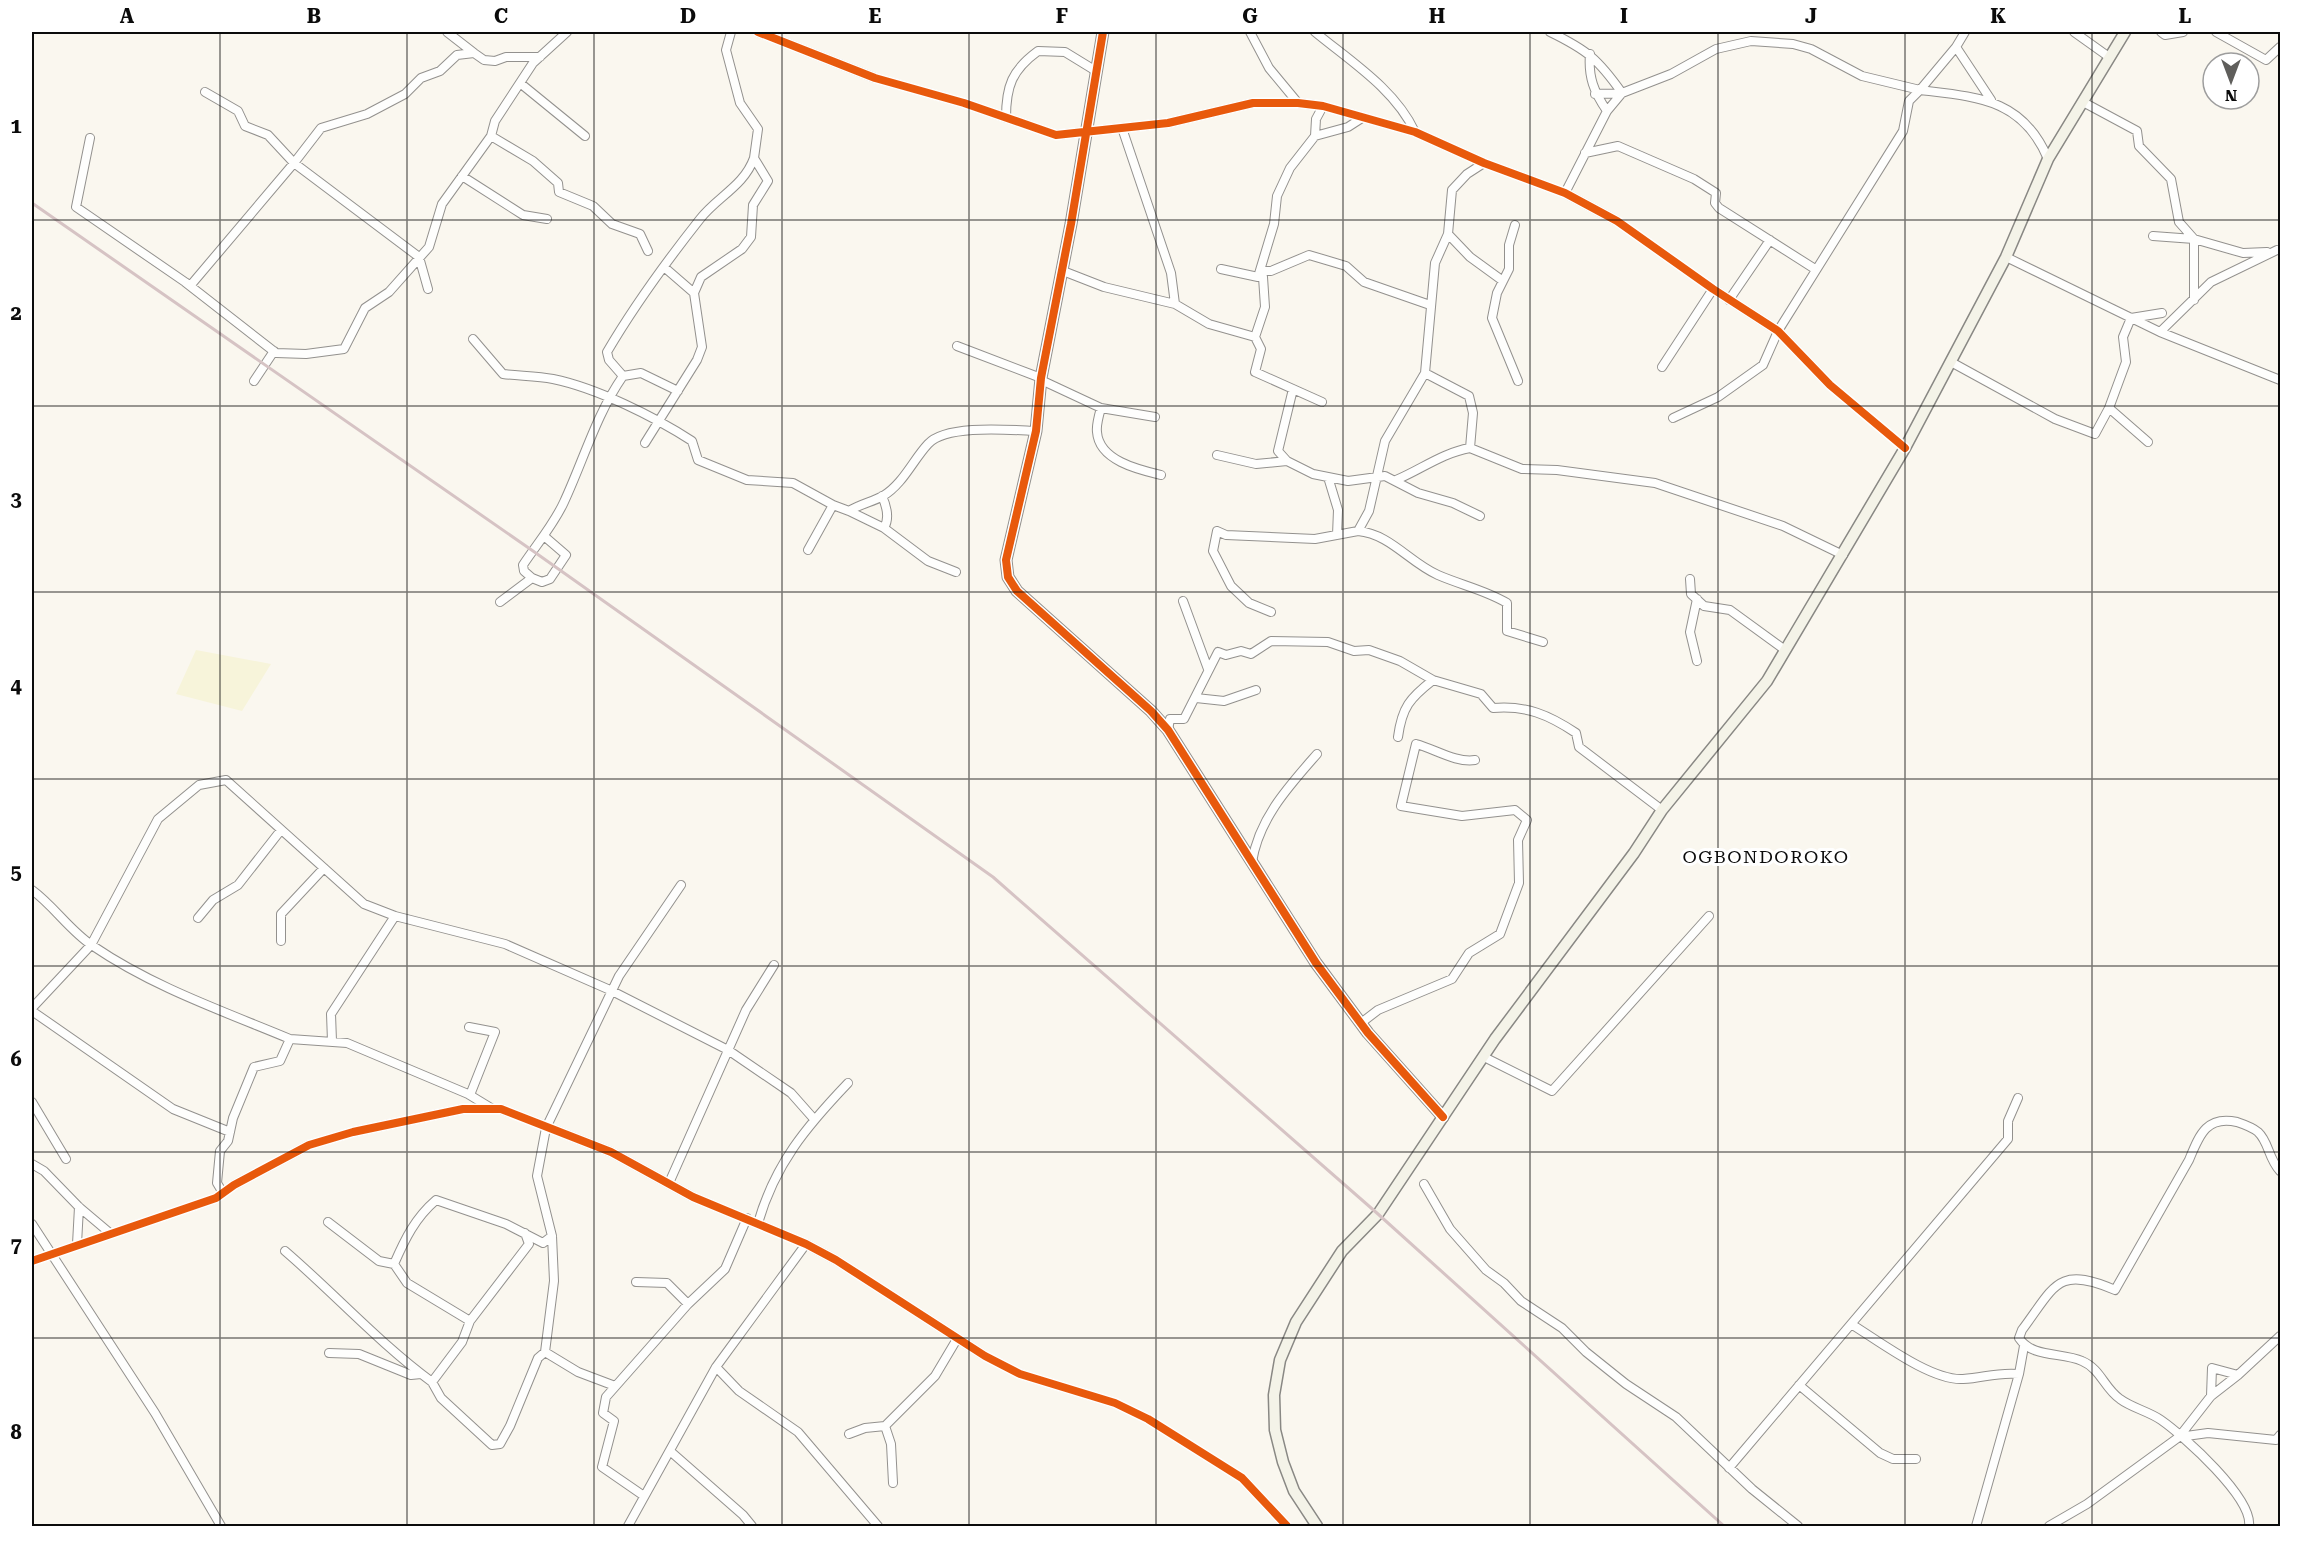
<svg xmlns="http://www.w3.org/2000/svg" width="2312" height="1558" viewBox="0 0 2312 1558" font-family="'Roboto Serif',serif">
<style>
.farmland{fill:#f7f4da}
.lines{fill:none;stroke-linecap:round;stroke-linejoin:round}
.minor-casing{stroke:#93918e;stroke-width:10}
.tertiary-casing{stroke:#93918e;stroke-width:13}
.secondary-casing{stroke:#898884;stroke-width:13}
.minor{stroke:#fefefd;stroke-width:8}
.tertiary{stroke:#fefefd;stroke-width:10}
.secondary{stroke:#f4f3e8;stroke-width:10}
.rail{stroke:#d6c3c4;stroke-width:3}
.cycleway-casing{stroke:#fff;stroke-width:11}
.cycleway{stroke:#e8590c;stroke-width:8}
.grid{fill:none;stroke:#0b0b0b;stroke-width:1.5;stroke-opacity:0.55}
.labels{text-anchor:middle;stroke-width:6;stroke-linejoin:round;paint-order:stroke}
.quarter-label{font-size:18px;letter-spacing:1.5px;fill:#0b0b0b;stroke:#fff}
.neatline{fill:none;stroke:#0b0b0b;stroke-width:2}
.grid-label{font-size:20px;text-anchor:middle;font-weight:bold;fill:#0b0b0b}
</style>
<rect width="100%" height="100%" fill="#faf7ef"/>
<path class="farmland" d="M196 650 271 664 242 711 176 694Z"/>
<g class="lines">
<defs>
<path id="minor" d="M758 32 875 78 964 103 1056 135 1168 123 1253 103H1298L1323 106 1415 132 1484 163 1565 193 1617 221 1713 289 1778 331 1830 385 1905 448
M1250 32 1269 68 1298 103
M1315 32C1350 61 1395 89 1415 132
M1550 32C1587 50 1598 59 1622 93
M1965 32 1956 47 1991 100
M2074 32 2109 57
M2161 32 2165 35 2183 32
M2216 32 2266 60 2280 47
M474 53 484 60 495 61 506 57H540
M1590 54C1588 77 1594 92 1607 111
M520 83 585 136
M205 92 238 111 245 126 268 135 294 163 321 128 367 114 405 94 421 78 440 71 457 55 474 53 447 32
M1595 94 1622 93
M2083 102 2137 131 2139 146 2171 179 2179 222 2194 239V300
M1006 118C1006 86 1012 70 1038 51L1065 52 1096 71
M1122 128 1171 273 1175 304 1209 324 1255 337 1265 307 1263 277H1258
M491 136 533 161 558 183 559 192 593 206 612 224 640 234 648 251
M1315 136 1348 127 1362 118
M90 138 76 207 185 282 276 353 306 354 344 349 365 308 389 292 429 247 442 204 491 136 495 121 533 63 567 32
M1585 153 1618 146 1694 179 1716 193 1715 203 1719 208 1815 269
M1484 163 1467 174 1452 190 1448 234 1435 263 1425 373 1385 441 1369 511 1358 531C1390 534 1409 562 1438 575 1461 585 1485 590 1507 603V631L1543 642
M462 176 523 215 547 219
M1565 193 1607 111 1622 93 1671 74 1716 49 1751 41 1793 44 1811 49 1862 76 1920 90 1956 47
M1515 225 1509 245V269L1497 293 1492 318 1518 381
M1448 234 1470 257 1503 281
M2153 236 2194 239 2243 253 2267 252
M2006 257 2160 332 2280 380
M1221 269 1258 277 1274 224 1277 196 1290 168 1315 136 1316 119 1323 106
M1063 271 1104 287 1175 304
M1261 271H1271L1309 255 1346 266 1364 282 1430 305
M190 286 294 163 419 257 428 289
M694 293 701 277 742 249 751 237 753 205 768 181 754 158 758 129 740 103 726 50 731 32
M1729 300 1770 240
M2160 332 2211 282 2277 250
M1255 337 1261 349 1255 372 1322 402
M473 339 503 374C519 376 537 376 553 379 597 388 655 417 692 441L698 460 747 480 793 483 833 505
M957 346 1041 378
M1951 362 2055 419 2095 434 2109 408
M1662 367 1713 289
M1425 373 1469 396 1473 413 1470 448 1522 469 1557 470 1655 483 1783 526 1843 555
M623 376 641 373 678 391
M1041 380 1101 408 1155 417
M254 381 274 351
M1101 408C1099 415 1096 425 1097 432 1099 461 1140 470 1161 475
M1673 418 1718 397 1763 365 1778 331 1903 131 1909 101 1920 90C1978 97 2023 99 2048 159
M2148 442 2109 408 2126 362 2123 337 2131 318 2162 313
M645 443 697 360 702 347 694 293 664 267
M1217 455 1256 464 1287 461 1313 474 1348 481 1385 476 1418 493 1453 503 1480 516
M1287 461 1278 451 1293 389
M1328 477 1338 510 1337 535
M1396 480C1422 469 1442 453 1470 448
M882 496C887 507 890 518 884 528L928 561 956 572
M849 511 884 528
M808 550 833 505 849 511C860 504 872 502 883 496 903 484 913 460 928 444 946 424 1011 430 1036 431
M532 578 542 582 550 579 566 555 544 536
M1690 579 1691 594 1704 606 1730 610 1785 650
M1697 599 1690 632 1697 661
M1183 601 1208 669
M500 602 532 578 524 571 523 565C537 544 554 524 564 502 584 459 596 415 623 376L609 360 607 352C634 306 666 262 700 219 717 197 744 186 754 158
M1271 612 1249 603 1231 586 1213 551 1217 531 1226 535 1315 539 1358 531
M1196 698 1224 701 1256 690
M1168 730 1170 719H1184L1218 652 1226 655 1241 651 1251 654 1271 641 1328 642 1354 651 1369 650 1400 661 1433 680 1481 694 1493 708C1526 705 1549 715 1576 733L1579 747 1662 810
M1398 737C1402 707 1410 698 1433 680
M1252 862C1259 818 1289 786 1317 754
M32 890C54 906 70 931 93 946 153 987 223 1011 290 1039
M198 918 213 900 238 885 281 830
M281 941V914L324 868
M32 1008 91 945 158 819 199 785 226 780 364 904 395 916 505 944 610 990 728 1050 791 1093 814 1119
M32 1011 173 1109 230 1132
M1361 1023 1378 1010 1452 979 1469 953 1500 934 1519 883 1518 840 1527 820 1515 810 1462 816 1401 806 1416 744C1435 749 1456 763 1475 760
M469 1027 495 1032 470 1095
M332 1041 331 1014 395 916
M1484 1057 1552 1091 1709 916
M32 1102 66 1159
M32 1164 44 1171 79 1207 111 1234
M669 1183 746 1010 774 965
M1424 1184 1450 1229 1486 1270 1504 1283 1521 1301 1562 1328 1586 1352 1626 1384 1676 1417 1752 1489 1798 1526
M223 1193 217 1183 220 1151 228 1141 233 1118 254 1067 280 1061 290 1039 347 1043 468 1094 491 1108
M328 1222 379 1261 394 1264C405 1239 415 1218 436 1200L506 1224 543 1243 552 1236
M758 1223C775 1164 806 1127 848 1083
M32 1224 155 1413 221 1526
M77 1244 79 1207
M285 1251C335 1294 379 1343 432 1382
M32 1261 216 1198 234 1185 309 1145 353 1132 463 1109H501L611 1152 693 1197 806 1244 836 1260 985 1356 1020 1374 1115 1403 1148 1419 1242 1478 1287 1526
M394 1264 407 1283 470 1321 529 1244 525 1233
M636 1282 667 1283 688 1304 725 1269 747 1218
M470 1321 462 1342 432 1382 441 1398 492 1445 500 1444 510 1426 538 1358 545 1352
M1851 1324C1879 1341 1931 1381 1963 1379 1984 1378 1995 1372 2019 1374L2024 1346
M329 1353 359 1354 411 1375 421 1374
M716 1367 739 1391 798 1432 878 1526
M1799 1385 1880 1453 1893 1459H1916
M615 1386 578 1372 545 1352 554 1281 552 1236 537 1176 546 1128 619 976 681 885
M2211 1396 2212 1368 2238 1375
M885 1426 891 1444 893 1483
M849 1434 865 1428 885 1426 935 1376 957 1339
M2179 1437 2208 1433 2276 1440 2280 1435
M670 1451 743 1515 752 1526
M1729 1468 2008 1139V1121L2018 1098
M644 1496 602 1467 614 1421 603 1413 606 1397 688 1304
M628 1526 716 1367 806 1244
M1976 1526 2019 1374
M2049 1526 2087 1504 2179 1437 2211 1396 2238 1375 2280 1336
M2249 1526C2253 1498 2184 1436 2161 1420 2148 1411 2132 1408 2120 1399 2104 1388 2101 1369 2082 1361 2062 1352 2032 1358 2019 1338L2022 1330C2055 1286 2057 1265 2115 1290L2189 1160C2199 1136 2206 1115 2237 1122 2243 1124 2252 1127 2258 1132 2269 1142 2268 1158 2280 1171"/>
<path id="tertiary" d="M1103 32 1071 224 1041 378 1036 431 1006 560 1008 577 1017 591 1151 711 1168 730 1316 963 1368 1033 1443 1117"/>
<path id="secondary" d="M1317 1526 1294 1491 1283 1462 1275 1430 1274 1395 1280 1360 1296 1322 1342 1251 1378 1214 1495 1039 1634 853 1662 810 1767 681 1905 448 2006 257 2048 159 2125 32"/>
</defs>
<use href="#minor" class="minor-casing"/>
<use href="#tertiary" class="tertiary-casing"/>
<use href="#secondary" class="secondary-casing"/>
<use href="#minor" class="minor"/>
<use href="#tertiary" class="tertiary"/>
<use href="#secondary" class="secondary"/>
<path class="rail" d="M32 203 533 551 993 877 1378 1214 1724 1526"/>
<defs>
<path id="cycleway" d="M758 32 875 78 964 103 1056 135 1168 123 1253 103H1298L1323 106 1415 132 1484 163 1565 193 1617 221 1713 289 1778 331 1830 385 1905 448
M1103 32 1071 224 1041 378 1036 431 1006 560 1008 577 1017 591 1151 711 1168 730 1316 963 1368 1033 1443 1117
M32 1261 216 1198 234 1185 309 1145 353 1132 463 1109H501L611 1152 693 1197 806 1244 836 1260 985 1356 1020 1374 1115 1403 1148 1419 1242 1478 1287 1526"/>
</defs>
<use href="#cycleway" class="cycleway-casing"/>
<use href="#cycleway" class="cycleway"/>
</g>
<path class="grid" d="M220 32V1526M407 32V1526M594 32V1526M782 32V1526M969 32V1526M1156 32V1526M1343 32V1526M1530 32V1526M1718 32V1526M1905 32V1526M2092 32V1526M32 220H2280M32 406H2280M32 592H2280M32 779H2280M32 966H2280M32 1152H2280M32 1338H2280"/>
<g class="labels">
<g class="quarter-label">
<text x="1766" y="863">OGBONDOROKO</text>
</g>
</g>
<rect width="2312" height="1558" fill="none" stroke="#ffffff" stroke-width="66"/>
<g transform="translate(2231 81) rotate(180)"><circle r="28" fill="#ffffff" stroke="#9d9d9d" stroke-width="1.5"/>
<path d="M0-4.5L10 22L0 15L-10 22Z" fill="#5f5e5b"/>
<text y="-9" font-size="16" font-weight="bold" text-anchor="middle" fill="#0b0b0b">N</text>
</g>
<rect x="33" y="33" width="2246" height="1492" class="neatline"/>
<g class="grid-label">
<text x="127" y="23">A</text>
<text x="314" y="23">B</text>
<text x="501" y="23">C</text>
<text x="688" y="23">D</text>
<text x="875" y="23">E</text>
<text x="1062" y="23">F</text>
<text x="1250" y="23">G</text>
<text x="1437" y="23">H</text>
<text x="1624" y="23">I</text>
<text x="1811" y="23">J</text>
<text x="1998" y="23">K</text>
<text x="2185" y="23">L</text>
<text x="16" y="133">1</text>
<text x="16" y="320">2</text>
<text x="16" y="506">3</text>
<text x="16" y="693">4</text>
<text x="16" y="879">5</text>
<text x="16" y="1066">6</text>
<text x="16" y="1252">7</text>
<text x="16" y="1439">8</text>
</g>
</svg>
